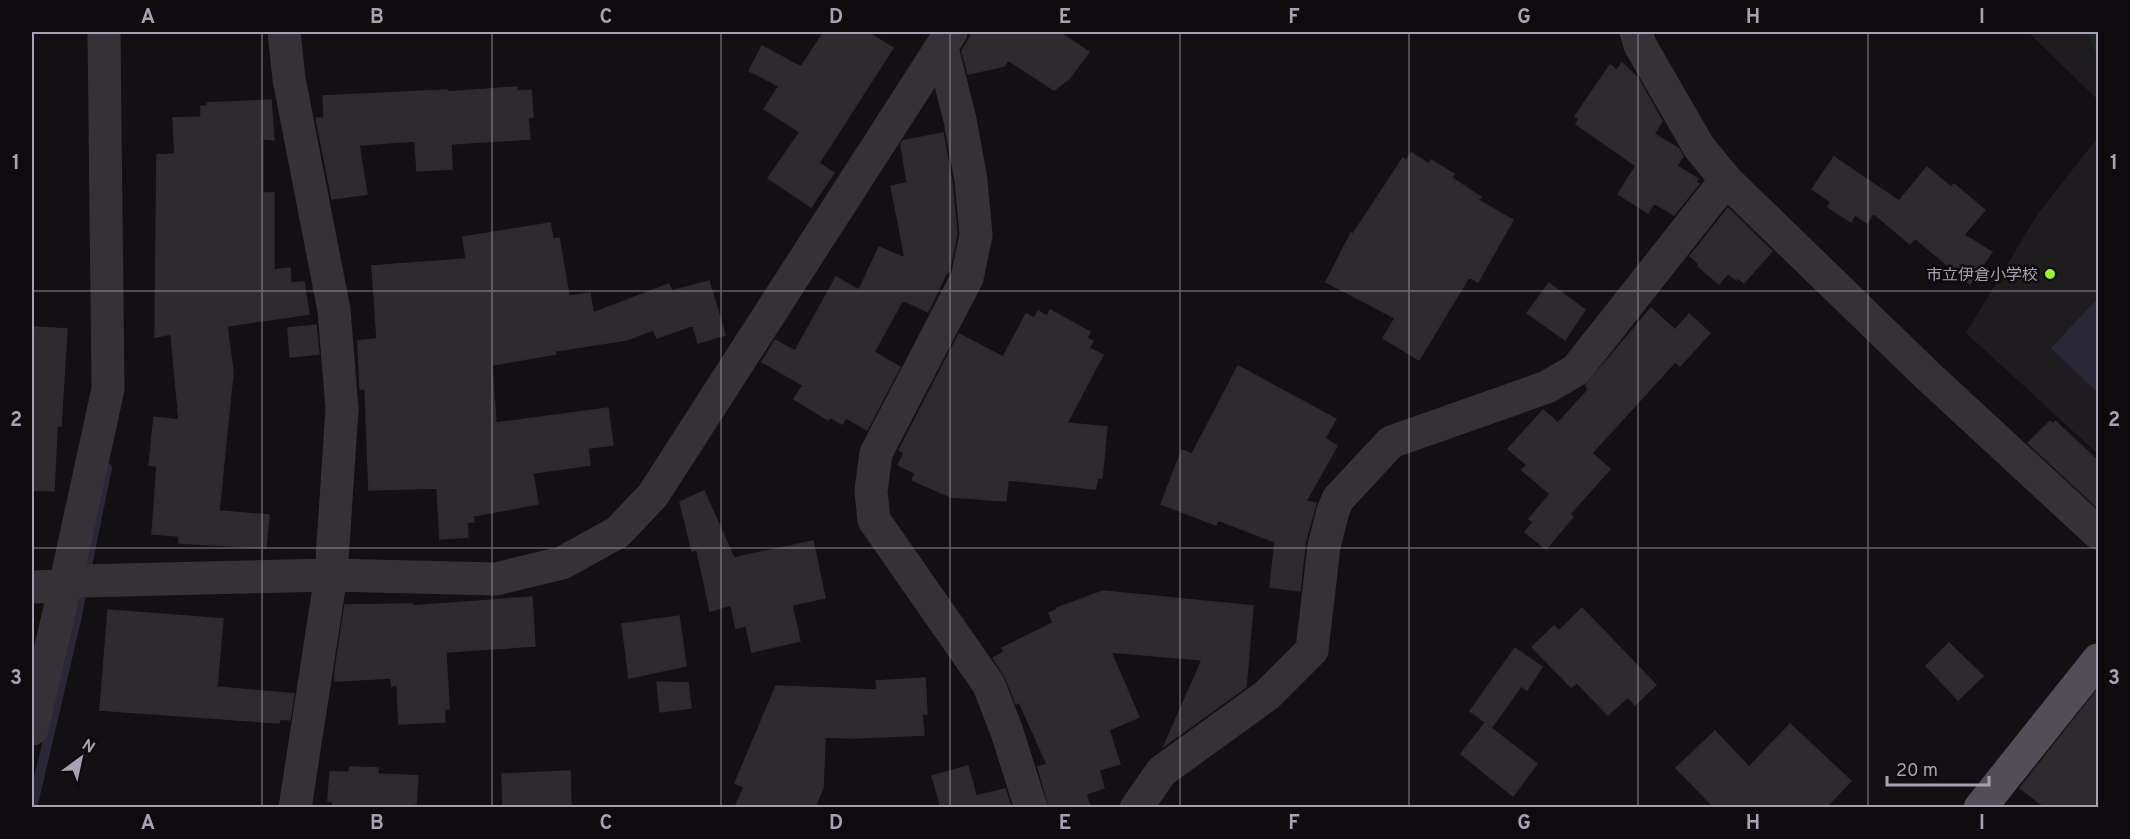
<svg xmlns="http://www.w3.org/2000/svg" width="2130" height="839" viewBox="0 0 2130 839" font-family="Overpass,'Noto Sans JP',sans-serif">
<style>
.built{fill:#1e1c1f}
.green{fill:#1d2523}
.water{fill:#2a2736}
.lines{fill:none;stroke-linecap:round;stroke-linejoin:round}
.stream{stroke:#2a2736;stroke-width:10}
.building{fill:#2d2b2e;stroke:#2d2a2e;stroke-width:1.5}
.minor{stroke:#353137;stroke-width:33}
.major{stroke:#524d56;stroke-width:33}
.grid{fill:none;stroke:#a9a1b3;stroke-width:1.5;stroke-opacity:0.55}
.poi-dot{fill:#9cf624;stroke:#0d0b0d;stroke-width:2}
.labels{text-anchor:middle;stroke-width:5;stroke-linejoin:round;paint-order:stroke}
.poi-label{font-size:16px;fill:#a9a1b3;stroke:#0d0b0d;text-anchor:end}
.neatline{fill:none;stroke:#a9a1b3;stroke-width:2}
.grid-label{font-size:20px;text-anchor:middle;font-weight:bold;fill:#a9a1b3}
</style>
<rect width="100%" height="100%" fill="#121012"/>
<path class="built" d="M2028 32H2098V100Z
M2098 137V454L1966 333 2037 215Z"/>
<path class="green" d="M2087 32H2098V60Z"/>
<path class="water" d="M2098 298V393L2051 348Z"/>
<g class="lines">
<path class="stream" d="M32 808 76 620 107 468"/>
</g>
<path class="building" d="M824 32H867L893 48 819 163 834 173 811 207 768 178 800 132 764 109 779 86 749 71 762 46 801 67Z
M969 32H1059L1089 52 1069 79 1054 90 1008 60 1004 66 968 74 962 51 971 36Z
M1622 63 1638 78 1662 121 1654 134 1679 149 1683 156 1677 166 1698 179 1696 182 1699 184 1674 215 1654 203 1648 213 1618 194 1636 166 1576 124 1579 119 1575 116 1610 65 1617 70Z
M517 87V91L531 90 533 117 528 118 530 139 451 144 452 169 417 171 415 141 359 145 367 194 332 199 316 118H324L323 96 447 90V92Z
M271 100 274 140 263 139V193H274V270L290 268 291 283 304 282 309 314 227 326 233 372 219 511 269 515 266 548 179 543V536L152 534 157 466 149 465 154 417 179 420 171 334 155 337 157 155 175 154 173 118 201 117V106H207V103Z
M943 133 952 183 957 234 949 272H947L928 312 903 300 874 352 900 367 867 430 846 418 842 424 830 417 828 420 794 399 803 385 762 362 775 340 795 351 836 277 859 290 879 247 905 258 891 186 907 183 901 144 903 141Z
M1411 153 1429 164 1431 160 1454 174 1452 178 1481 197 1478 200 1513 220 1478 282 1469 277 1419 360 1383 338 1395 318 1326 282 1351 233 1353 234 1403 158 1406 161Z
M1834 157 1899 201 1927 167 1951 187 1954 184 1985 210 1964 235 1992 252 1970 284 1915 238 1910 244 1873 213 1867 223 1855 215 1851 222 1828 207 1831 202 1812 189Z
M1728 208 1772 251 1744 283 1738 278 1736 280 1728 273 1719 284 1698 266 1699 264 1690 256Z
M550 223 553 239 559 238 569 296 590 293 593 313 669 284 672 291 709 281 725 335 698 343 693 325 657 338 653 330 626 340 555 351 556 354 492 365 496 423 608 408 613 445 588 448 590 465 533 473 538 504 473 516 474 522H467L468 537 440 539 437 488 369 490 365 389H360L358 341 377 339 372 266 466 259 463 237Z
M1549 283 1585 310 1565 340 1527 313Z
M1651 308 1675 330 1689 314 1710 333 1680 366 1675 362 1592 453 1610 469 1570 514 1573 517 1546 549 1525 532 1533 522 1529 519 1550 494 1522 470 1527 465 1508 449 1543 410 1558 423 1588 390 1586 385Z
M1050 310 1090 332 1087 338 1093 341 1089 348 1103 355 1067 423 1107 427 1102 478H1098L1095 489 1008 480 1006 501 951 497 912 480 915 473 898 465 904 453 899 450 959 334 1003 357 1026 314 1034 318 1038 311 1047 316Z
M316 325 319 354 290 357 288 328Z
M32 327 67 329 61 426H57L54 491 32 490Z
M1238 366 1336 419 1325 438 1337 446 1306 501 1316 503 1305 544 1300 591 1270 587 1275 542 1218 520 1216 525 1161 504 1182 450 1192 454Z
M2050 421 2053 424 2055 421 2098 461V508L2028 443Z
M704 491 734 558 813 541 825 598 792 605 800 641 752 652 746 626 736 628 731 605 710 611 697 550 692 551 680 502Z
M1103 591 1253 606 1246 687 1164 746 1202 660 1111 652 1139 717 1109 730 1120 764 1099 770 1104 788 1086 794 1090 807H1049L1038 767 1047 764 1019 702 1016 704 1006 678 993 658 1004 652 1002 648 1053 623 1049 613 1057 610V608Z
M532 597 535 646 446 652 449 709H444L445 722 399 724 397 685 392 686 391 678 335 681V671L345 605 412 604V606Z
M1582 608 1656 685 1635 705 1628 697 1608 715 1577 683 1571 687 1532 647 1554 626 1559 631Z
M108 610 223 619 217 687 294 694 290 720 280 719 279 723 100 710Z
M679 616 686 666 629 678 622 624Z
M1949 643 1983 676 1958 700 1926 666Z
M1515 648 1542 667 1527 690 1521 686 1492 727 1470 711Z
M925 678 927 714H922L924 735 853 738 825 737 823 788 815 807H735L744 787 735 783 776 686 877 690 876 681Z
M657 682 688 683 691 708 660 712Z
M2098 689V807H2045L2020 788Z
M1485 723 1537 764 1513 796 1461 754Z
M1790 724 1851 781 1826 807H1714L1676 768 1715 731 1749 767Z
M968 766 976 796 1005 789 1011 807H941L932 776Z
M350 767 378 768V774L418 776 416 804H411V807H333V802L328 801 330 772H349Z
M570 771 571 807H503L502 774Z"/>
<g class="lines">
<path class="minor" d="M284 32 289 79 334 310 342 409 331 575 295 808
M1636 32 1640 45 1699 147 1726 180 1927 375 2098 533
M942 48 960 120 971 180 976 235 967 278 876 453 871 491 874 520 989 685 1007 732 1031 808
M32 587 65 586 82 581 331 575 496 579 562 563 618 532 653 495 951 32
M32 729 65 586 108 389 104 32
M1136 808 1162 771 1267 695 1312 650 1324 546 1333 511 1338 499 1391 442 1547 387 1576 370 1726 180"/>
<path class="major" d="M1980 808 2098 660"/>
</g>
<path class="grid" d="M262 32V808M492 32V808M721 32V808M950 32V808M1180 32V808M1409 32V808M1638 32V808M1868 32V808M32 291H2098M32 548H2098"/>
<circle class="poi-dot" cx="2050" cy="274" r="6"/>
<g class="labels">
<g class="poi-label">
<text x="2038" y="280">市立伊倉小学校</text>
</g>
</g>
<rect width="2130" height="839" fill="none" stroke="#0d0b0d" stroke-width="66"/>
<g transform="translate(81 758) rotate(33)" stroke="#0d0b0d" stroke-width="4.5" paint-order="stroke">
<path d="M0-4.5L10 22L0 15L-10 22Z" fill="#a9a1b3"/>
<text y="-9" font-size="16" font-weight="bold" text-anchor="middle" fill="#a9a1b3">N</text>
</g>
<path d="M1887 776v9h102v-9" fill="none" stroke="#a9a1b3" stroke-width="3"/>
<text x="1896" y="776" font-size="18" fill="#a9a1b3" stroke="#0d0b0d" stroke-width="4.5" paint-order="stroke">20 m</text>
<rect x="33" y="33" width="2064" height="773" class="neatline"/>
<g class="grid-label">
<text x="148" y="23">A</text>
<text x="377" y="23">B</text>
<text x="606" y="23">C</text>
<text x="836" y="23">D</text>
<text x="1065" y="23">E</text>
<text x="1294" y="23">F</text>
<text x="1524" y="23">G</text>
<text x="1753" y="23">H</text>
<text x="1982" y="23">I</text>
<text x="16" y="169">1</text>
<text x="2114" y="169">1</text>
<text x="16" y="426">2</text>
<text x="2114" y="426">2</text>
<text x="16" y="684">3</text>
<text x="2114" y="684">3</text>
<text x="148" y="829">A</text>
<text x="377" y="829">B</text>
<text x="606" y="829">C</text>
<text x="836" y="829">D</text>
<text x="1065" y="829">E</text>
<text x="1294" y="829">F</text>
<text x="1524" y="829">G</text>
<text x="1753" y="829">H</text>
<text x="1982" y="829">I</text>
</g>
</svg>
